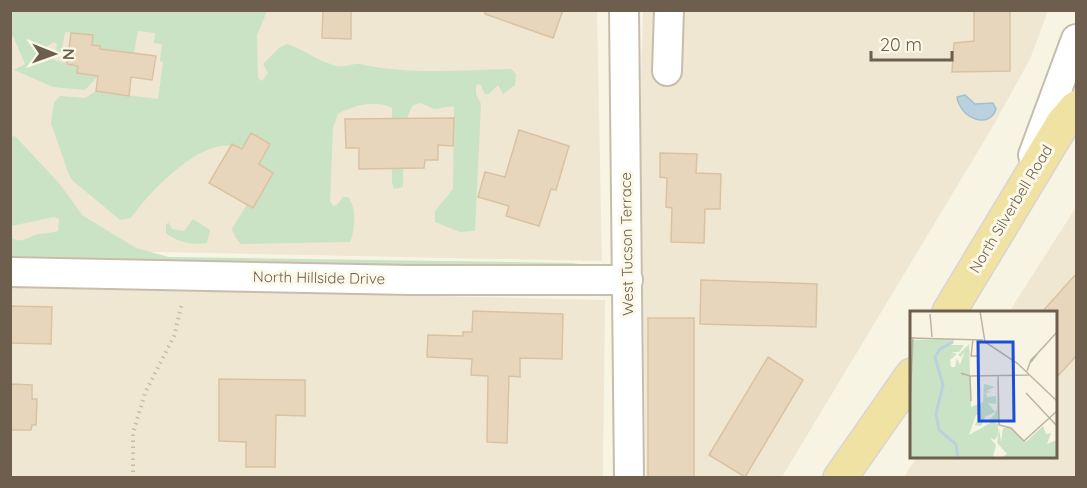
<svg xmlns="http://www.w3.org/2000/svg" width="1087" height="488" viewBox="0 0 1087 488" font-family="Quicksand,sans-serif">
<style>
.residential{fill:#efe7d2}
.green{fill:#cae3c4}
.water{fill:#bad2df;stroke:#a2bfcf;stroke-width:1.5}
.building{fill:#e8d6bc;stroke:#dac2a1;stroke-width:1.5}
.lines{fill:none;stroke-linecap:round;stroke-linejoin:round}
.minor-casing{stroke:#c7bdac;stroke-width:32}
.major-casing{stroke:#d9d5d1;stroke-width:36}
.path{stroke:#cebca2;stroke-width:4;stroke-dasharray:1.5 4.5;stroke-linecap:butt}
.minor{stroke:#fff;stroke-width:28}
.major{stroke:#efe2a3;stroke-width:33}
.labels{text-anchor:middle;stroke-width:6;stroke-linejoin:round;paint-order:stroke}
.street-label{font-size:15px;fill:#6d5e4d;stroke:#fcf8e8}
.inset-river{fill:none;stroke:#bad2df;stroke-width:3}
.inset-road{fill:none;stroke:#bcb4a2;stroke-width:1.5}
.view{fill:#1d4ed8;fill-opacity:0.15;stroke:#1d4ed8;stroke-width:3}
.inset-edge{fill:none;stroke:#6d5e4d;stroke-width:3}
</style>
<rect width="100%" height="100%" fill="#f8f4e3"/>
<path class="residential" d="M11 11H597L602 261 11 249Z
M643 11H1048L1030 59 992 128 782 477H646L640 118Z
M1076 207V477L903 478 917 457 1056 456V312H1009Z
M11 286 605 300 603 477 11 478Z"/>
<path class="green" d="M10 11H267L257 35 258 78 262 81 268 73 263 64 280 47 287 44C304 49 318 62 337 66 345 68 353 63 360 64 408 75 461 70 511 69L516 74 515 85 503 94 498 85 489 94H485L480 84 476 85V94L481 104 475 231 460 232 435 222V211L453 189 454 106 434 109 421 103 413 105C399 128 404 162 403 187L394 189 392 183V108C376 99 352 106 338 114L333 128 330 201 333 206 337 205 343 197H348C357 207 355 231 350 242L241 244 235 237 232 229 247 204 253 208 273 173 259 164 270 144 251 133 242 149C207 130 150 191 131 218L120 220 72 180 68 172 51 123 54 103 60 96 85 98 96 91 158 99 163 62 160 61 162 44 154 43 155 33 138 31 134 53 100 49V46L92 45 93 35 65 32 61 54 56 51 57 44 54 42 46 47 47 53 54 60 78 66 77 73 98 76 85 90 53 87 14 70 25 64 13 36 11 37Z
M15 136 59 183 82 215 136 248 169 257 572 263 579 264 581 267 11 265 10 238C24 244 26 237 38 234 45 233 51 233 58 231L59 219 54 217 11 226V137Z
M193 219 210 230 207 243C191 245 179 243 166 233V224L169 223 172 229 184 231Z"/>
<path class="water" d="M965 95 975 104 993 103 996 109C989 130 960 118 957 97Z"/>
<path class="building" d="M323 10H351V39L322 38Z
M485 10H563L553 38 485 14Z
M974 10H1010V71L952 72 954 43 974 41Z
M71 33 93 35 92 45 100 46V49L156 56 152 80 131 77 129 96 96 91 98 76 77 73 78 66 67 64Z
M454 118 453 146 438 145V160H425L424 168 359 169V148H346L345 119Z
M519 130 569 146 556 190 551 189 539 226 506 216 509 206 478 197 485 172 505 177Z
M251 133 270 144 259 164 273 173 253 208 209 183 232 144 242 149Z
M660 153 697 154 696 173 721 174 720 209H705L704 243 671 242 672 208 666 207 667 178 660 177Z
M1077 273V355L1056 378V312H1042Z
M701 280 817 284 816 327 700 324Z
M10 306 52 307 51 344 10 343Z
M473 311 563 314 562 359 520 358V377L509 376 507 443 487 442 488 376 471 375 472 359 427 357 428 335 463 336V332H472Z
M648 318H694V477H648Z
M768 357 803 380 745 477 709 455Z
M219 379 305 380V416L276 415 275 467H246V442L219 441Z
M10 384 32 385V399H37L36 425H32L31 430H10Z"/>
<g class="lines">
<defs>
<path id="minor" d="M624 10 629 478
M667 71 669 10
M1033 155 1076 39
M10 272 410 280H628"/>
<path id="major" d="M949 312 1063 123 1076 108
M840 478 912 375"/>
</defs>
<use href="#minor" class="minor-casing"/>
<use href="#major" class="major-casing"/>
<path class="path" d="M133 478V433L145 393 174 336 182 303"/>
<use href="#minor" class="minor"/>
<use href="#major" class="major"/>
</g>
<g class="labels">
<g class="street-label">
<text transform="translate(1011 209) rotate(-59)" y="5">North Silverbell Road</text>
<text transform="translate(627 244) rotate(-91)" y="5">West Tucson Terrace</text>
<text transform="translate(319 278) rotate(1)" y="5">North Hillside Drive</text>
</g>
</g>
<g transform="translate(910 311)">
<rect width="147" height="147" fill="#f8f4e3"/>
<path d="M46 28 39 34H54L49 41H42L47 43 40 49 41 56H45L47 47 50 54 55 40 51 46 48 44 59 33 61 96 73 91 74 73 85 76 76 80 82 81 76 82 77 86 86 85V93L78 92 85 101 75 106 71 115 65 114 70 105 66 104 59 124 82 111 79 109 84 104 87 98 88 68V110L82 111 88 113V124L85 129 80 127 86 134 83 146 0 147V29ZM133 115 136 123 141 122 137 133 147 129V147H91L97 143 87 132 89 117 91 131 93 117 99 116 116 131Z" fill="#cae3c4"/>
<path class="inset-river" d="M43 31 30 38 25 46 33 74 26 103 29 119 46 133 48 147"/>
<path class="inset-road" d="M70 0 75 31 107 52 147 90M20 3 22 26M0 27 73 29M63 28 61 45H68V62M127 43 147 21M117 60 121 49 127 43 121 51M54 64 51 62 60 65 119 64M88 64 89 114 101 117 114 130 147 100M60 65 61 90M116 82 147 115M0 93 3 26"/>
<path class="view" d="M68 31H103L104 110H69Z"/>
<rect width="147" height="147" class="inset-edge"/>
</g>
<rect width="1087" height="488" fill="none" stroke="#6d5e4d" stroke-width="24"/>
<g transform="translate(54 54) rotate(91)" stroke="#fcf8e8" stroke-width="4.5" paint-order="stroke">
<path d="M0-4.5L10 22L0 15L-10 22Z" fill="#6d5e4d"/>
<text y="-9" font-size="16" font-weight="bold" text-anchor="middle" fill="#6d5e4d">N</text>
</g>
<path d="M871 51v9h81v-9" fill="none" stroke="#6d5e4d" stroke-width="3"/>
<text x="880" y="51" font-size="18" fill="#6d5e4d" stroke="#fcf8e8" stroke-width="4.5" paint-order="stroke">20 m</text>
</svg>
